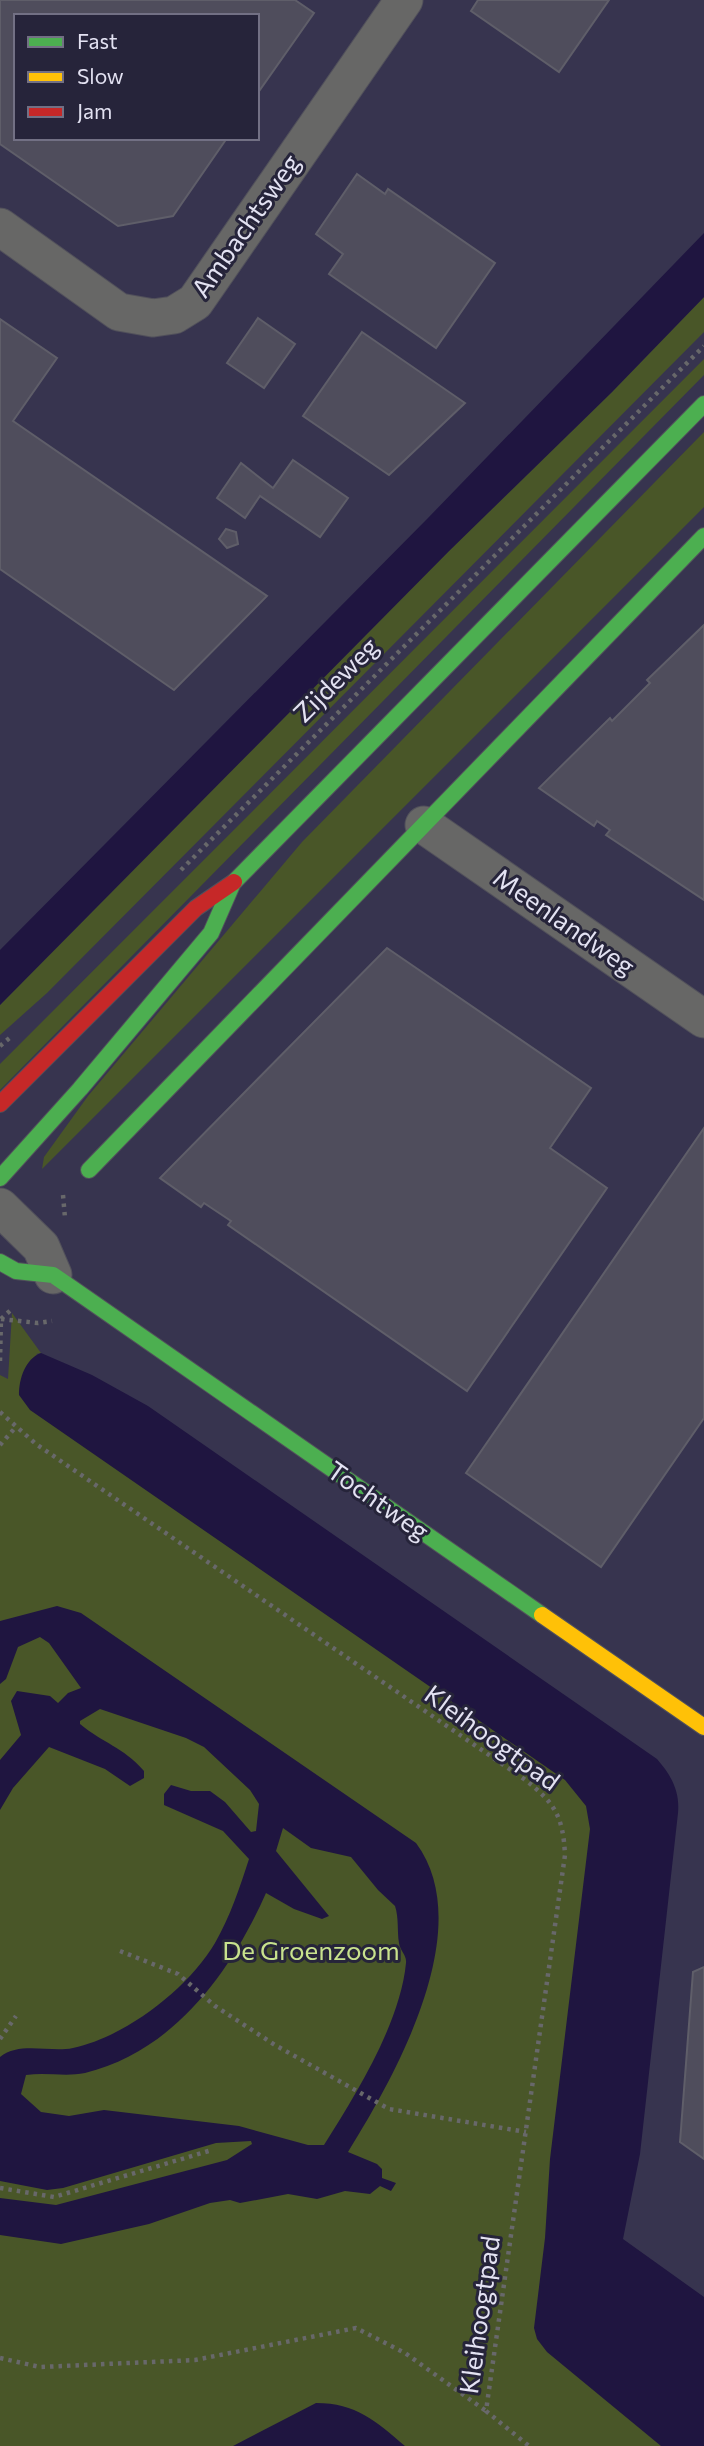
<svg xmlns="http://www.w3.org/2000/svg" width="704" height="2446" viewBox="0 0 704 2446" font-family="Commissioner,sans-serif">
<style>
.built{fill:#37344f;fill-rule:evenodd}
.green{fill:#495628}
.water{fill:#1f1540;fill-rule:evenodd}
.building{fill:#4f4d5c;stroke:#5f5e69;stroke-width:2}
.lines{fill:none;stroke-linecap:round;stroke-linejoin:round}
.street-casing{stroke:#51505b;stroke-width:39}
.fast-casing{stroke:#51505b;stroke-width:18}
.slow-casing{stroke:#51505b;stroke-width:18}
.jam-casing{stroke:#51505b;stroke-width:18}
.path{stroke:#68686a;stroke-width:4.5;stroke-dasharray:3.5 5;stroke-linecap:butt}
.street{stroke:#676766;stroke-width:37}
.fast{stroke:#4caf50;stroke-width:16}
.slow{stroke:#ffc107;stroke-width:16}
.jam{stroke:#c62828;stroke-width:16}
.labels{text-anchor:middle;stroke-width:6;stroke-linejoin:round;paint-order:stroke}
.street-label{font-size:26px;fill:#e3e2f2;stroke:#26243a}
.park-label{font-size:26px;fill:#c8e28d;stroke:#26243a}
</style>
<rect width="100%" height="100%" fill="#34333f"/>
<path class="built" d="M0 0H704V2335L597 2257 636 1791 0 1375ZM16 16H257V138H16Z"/>
<path class="green" d="M704 297V332L47 993 0 1035V1005L449 551 612 392Z
M704 359V375L0 1090V1064Z
M704 432V507L42 1169 44 1157 88 1096 302 842Z
M12 1313 41 1353 36 1354 637 1791 597 2256 704 2446H0V1375L8 1379Z"/>
<path class="water" d="M704 233V297L612 392 449 551 0 1005V950L428 518Z
M41 1353 92 1375 148 1406 657 1759C671 1775 680 1791 678 1813L640 2154 623 2239 704 2297V2446H661L547 2352 537 2339 534 2328 545 2238 550 2159 590 1829 586 1806 565 1780 30 1410 19 1395C19 1379 25 1359 41 1353Z
M57 1606 81 1613 416 1843C479 1928 395 2076 348 2152L377 2164 382 2169V2178L396 2183 391 2191 380 2186 370 2194 345 2191 317 2199 288 2194 240 2203 230 2200 210 2203 149 2224 61 2244 0 2235V2198L56 2205 227 2160 252 2144 251 2141 216 2143 63 2188 47 2190 0 2181V2057C20 2041 50 2053 73 2048 125 2037 188 1989 215 1943 230 1917 240 1887 249 1859L223 1831 164 1805V1794L171 1785 191 1791H210L225 1802 251 1832 256 1831 259 1804 250 1790 204 1747 186 1738 100 1709 80 1721V1724C104 1744 122 1746 144 1771V1778L130 1786 105 1769 49 1747 13 1788 0 1810V1760L21 1735 11 1701 17 1691 50 1696 58 1703 68 1693 81 1688 49 1643 40 1637 18 1647 6 1679 0 1684V1621ZM283 1828 311 1848 351 1857 378 1890 395 1906C399 1918 397 1931 399 1943 400 1951 407 1955 406 1963 400 2024 356 2094 324 2145H308L239 2126 104 2110 69 2116 41 2112 21 2094 26 2075C46 2072 65 2077 85 2073 174 2051 231 1972 266 1893L294 1909 322 1919 329 1916 276 1851Z
M316 2403C356 2403 376 2421 405 2446H233Z"/>
<path class="building" d="M0 0H295L314 13 257 94V16H16V138H227L173 216 118 226 0 144Z
M478 0H609L559 72 471 11Z
M357 174 385 194 388 189 495 263 436 348 329 274 343 254 316 234Z
M258 318 295 344 264 388 227 363Z
M0 319 57 358 13 421 267 596 174 690 0 569Z
M362 332 465 403 389 475 303 416Z
M293 460 348 498 320 537 260 496 245 518 217 498 241 463 273 488Z
M226 529 236 532 238 544 227 548 219 539Z
M704 625V900L606 835 610 830 597 821 594 826 539 788 610 718 612 721 650 683 647 680Z
M387 948 591 1088 550 1148 607 1188 467 1391 228 1225 231 1221 204 1203 201 1207 160 1178Z
M704 1128V1418L601 1567 466 1473Z
M704 1967V2159L680 2142 693 1972Z"/>
<g class="lines">
<defs>
<path id="street" d="M0 227 119 312 153 318 174 315 195 302 404 0
M424 825 704 1019
M0 1207 41 1247 53 1275"/>
<path id="fast" d="M234 882 704 404
M89 1170 704 536
M0 1178 80 1089 211 933 232 885
M0 1262 16 1271 53 1275 542 1615"/>
<path id="slow" d="M542 1615 704 1727"/>
<path id="jam" d="M0 1104 196 908 234 882"/>
</defs>
<use href="#street" class="street-casing"/>
<use href="#fast" class="fast-casing"/>
<use href="#slow" class="slow-casing"/>
<use href="#jam" class="jam-casing"/>
<path class="path" d="M181 870 704 346
M0 1046 12 1036
M63 1195 65 1218
M1 1319 13 1308
M1 1319 38 1323 52 1321
M0 1361 1 1319
M0 1412 36 1444 524 1779C555 1803 563 1816 565 1855L486 2411 529 2446
M0 1445 15 1428
M120 1951 178 1974 215 2006 275 2045 389 2109 526 2132
M0 2039 16 2016
M0 2188 54 2197 212 2150
M0 2358 40 2367 195 2360 356 2328 405 2353 486 2411"/>
<use href="#street" class="street"/>
<use href="#fast" class="fast"/>
<use href="#slow" class="slow"/>
<use href="#jam" class="jam"/>
</g>
<g class="labels">
<g class="street-label">
<text transform="translate(246 226) rotate(-55)" y="9">Ambachtsweg</text>
<text transform="translate(336 680) rotate(-45)" y="9">Zijdeweg</text>
<text transform="translate(564 922) rotate(35)" y="9">Meenlandweg</text>
<text transform="translate(378 1501) rotate(35)" y="9">Tochtweg</text>
<text transform="translate(492 1738) rotate(36)" y="9">Kleihoogtpad</text>
<text transform="translate(480 2315) rotate(-82)" y="9">Kleihoogtpad</text>
</g>
<g class="park-label">
<text x="311" y="1960">De Groenzoom</text>
</g>
</g>
<rect x="14" y="14" width="245" height="126" fill="#26243a" stroke="#727084" stroke-width="2"/>
<rect x="28" y="37" width="35" height="10" fill="#4caf50" stroke="#727084" stroke-width="2"/>
<text x="77" y="49" font-size="21" fill="#e3e2f2">Fast</text>
<rect x="28" y="72" width="35" height="10" fill="#ffc107" stroke="#727084" stroke-width="2"/>
<text x="77" y="84" font-size="21" fill="#e3e2f2">Slow</text>
<rect x="28" y="107" width="35" height="10" fill="#c62828" stroke="#727084" stroke-width="2"/>
<text x="77" y="119" font-size="21" fill="#e3e2f2">Jam</text>
</svg>
